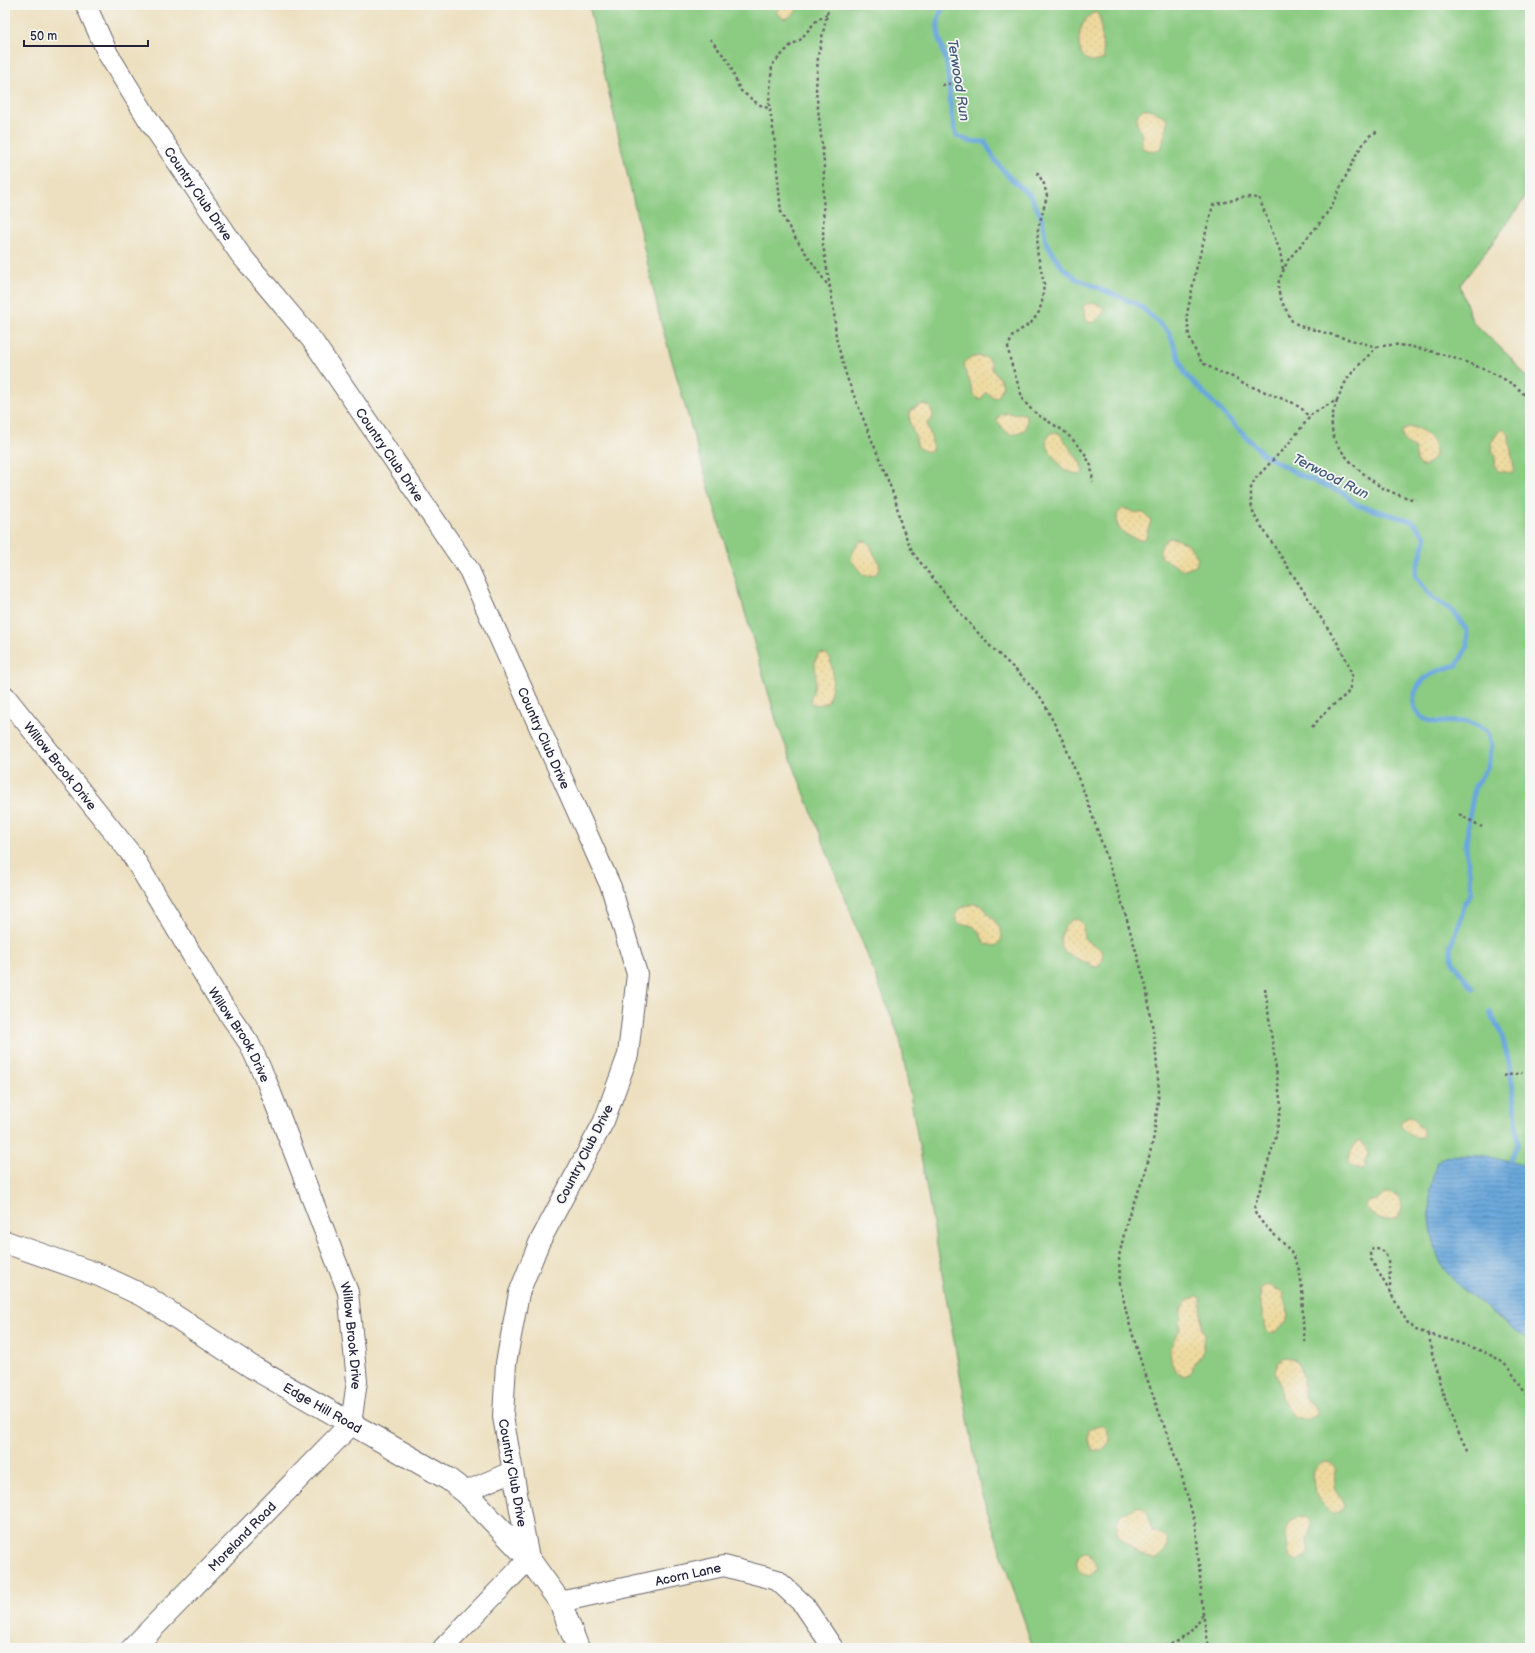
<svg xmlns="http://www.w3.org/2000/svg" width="1535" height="1653" viewBox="0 0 1535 1653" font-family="'Balsamiq Sans',sans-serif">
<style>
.grass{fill:#8bcb82;stroke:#56765e}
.sand{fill:url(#sand-dots);stroke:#887e6c}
.water{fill:url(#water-rules);stroke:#46658c}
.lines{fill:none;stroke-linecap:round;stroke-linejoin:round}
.stream{stroke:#6aa8dc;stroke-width:5}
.street-casing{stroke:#69646a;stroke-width:22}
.secondary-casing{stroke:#69646a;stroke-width:24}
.path{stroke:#69646a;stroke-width:2.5;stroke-dasharray:3 3;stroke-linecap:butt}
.street{stroke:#fff;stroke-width:20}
.secondary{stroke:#fff;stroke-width:22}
.labels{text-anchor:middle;stroke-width:3.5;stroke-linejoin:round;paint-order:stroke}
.street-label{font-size:13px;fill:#22223b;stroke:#f6f6f2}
.water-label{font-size:14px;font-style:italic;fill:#3f587b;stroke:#f6f6f2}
</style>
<defs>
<pattern id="sand-dots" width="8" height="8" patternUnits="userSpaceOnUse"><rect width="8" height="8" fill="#eeda9e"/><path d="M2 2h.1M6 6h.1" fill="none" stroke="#ccbb89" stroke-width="1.8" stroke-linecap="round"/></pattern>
<pattern id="water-rules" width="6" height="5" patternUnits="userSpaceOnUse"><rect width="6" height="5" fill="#6aa8dc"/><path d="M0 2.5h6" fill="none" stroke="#5788b4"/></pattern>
</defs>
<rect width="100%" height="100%" fill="#f6f6f2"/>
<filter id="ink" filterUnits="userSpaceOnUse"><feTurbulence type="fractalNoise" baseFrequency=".025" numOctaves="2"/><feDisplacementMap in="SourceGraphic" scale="8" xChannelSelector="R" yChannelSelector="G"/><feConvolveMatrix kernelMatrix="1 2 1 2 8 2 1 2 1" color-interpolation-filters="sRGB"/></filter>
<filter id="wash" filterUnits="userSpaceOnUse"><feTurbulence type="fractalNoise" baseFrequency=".012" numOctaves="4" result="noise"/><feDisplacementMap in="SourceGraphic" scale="16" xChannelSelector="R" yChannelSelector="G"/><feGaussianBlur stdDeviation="0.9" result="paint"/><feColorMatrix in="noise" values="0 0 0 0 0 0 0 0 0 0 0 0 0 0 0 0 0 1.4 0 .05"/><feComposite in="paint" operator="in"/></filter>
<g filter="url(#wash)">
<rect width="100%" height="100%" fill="#ede0c0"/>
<path class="grass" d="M589 5H1530V191L1501 232 1460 285 1472 321 1508 355 1530 381V1648H1033L981 1492 900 1039 778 726 661 323Z"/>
<path class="sand" d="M782 5H801L792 16 784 19 776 12Z
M1096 12 1100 18 1104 59C1071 73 1073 19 1096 12Z
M1143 109H1150L1167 118C1168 123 1163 141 1162 147L1154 152 1142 148V135L1136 121 1138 114Z
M1095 303 1102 306 1105 311 1096 321 1090 323 1085 318 1083 307 1086 304Z
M981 356 987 358 991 362 992 369 1000 379 1003 385 999 396 995 398 986 392 981 399H978C972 394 972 389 970 382 963 367 958 358 981 356Z
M926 404 930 407 933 415 932 420 928 422 927 426C930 435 934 441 932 451 926 452 921 451 917 445 916 430 906 427 911 410L920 405Z
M1008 413C1014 415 1020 412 1026 415L1027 420 1025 430 1012 435 1005 431 997 420 1000 415Z
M1409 427C1430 427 1448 457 1423 466 1414 464 1417 455 1415 449 1406 444 1402 441 1402 431Z
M1501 428H1503L1509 434C1508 446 1517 467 1512 473L1498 471 1495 466 1496 456 1492 450 1491 443Z
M1054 432 1059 433 1080 462 1083 472 1080 475 1063 470C1057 459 1048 453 1046 441L1050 434Z
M1124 508 1136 513H1144L1151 520 1146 537 1143 540C1136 541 1121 533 1118 526 1116 522 1117 517 1118 513Z
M1173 538 1188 544 1198 558 1196 566 1185 570 1181 569 1161 557C1158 550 1162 544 1167 539Z
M860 541C870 540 871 547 874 554 876 558 879 562 880 566 881 574 870 577 863 575L851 560 852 553Z
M820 653 827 654C836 669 833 685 828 701 823 705 818 705 812 704L810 700C813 693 816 684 816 677 816 667 812 661 820 653Z
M972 904C976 904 981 904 984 907 986 909 987 913 989 915 997 923 1010 937 995 946L986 944C982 939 980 932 975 928 967 920 958 931 955 916 959 908 964 906 972 904Z
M1076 919C1089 924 1080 932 1085 939 1089 944 1097 944 1103 953V960L1098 967H1094C1079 957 1051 955 1063 931 1066 924 1069 920 1076 919Z
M1409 1117 1414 1118 1419 1127 1423 1129V1137C1413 1139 1402 1131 1400 1122Z
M1359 1141 1364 1145 1369 1151V1155L1365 1160V1168L1362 1170 1351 1166C1346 1157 1352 1149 1357 1142Z
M1389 1193C1402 1196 1406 1208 1397 1218 1383 1223 1373 1219 1366 1206L1369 1202 1377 1200 1386 1194Z
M1267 1285 1283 1292 1288 1316 1287 1320 1277 1331 1269 1333C1264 1328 1258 1295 1261 1288Z
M1197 1296 1201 1299 1202 1328 1205 1334 1203 1350 1201 1355 1194 1363 1192 1370 1187 1375 1183 1376C1165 1368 1169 1342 1180 1330L1181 1309 1187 1301Z
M1285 1358 1296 1360C1306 1371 1302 1384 1304 1397 1310 1402 1317 1405 1317 1413L1315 1416 1306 1420 1296 1418 1292 1415 1281 1398 1279 1383 1275 1371 1278 1363Z
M1100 1426H1104L1110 1437 1109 1443 1102 1450 1094 1451C1090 1446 1087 1436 1089 1429Z
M1326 1462 1331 1463 1336 1469C1335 1475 1334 1483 1336 1489 1340 1496 1343 1498 1344 1506L1336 1513H1331C1317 1503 1301 1467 1326 1462Z
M1135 1506C1151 1504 1148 1521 1152 1531L1164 1535 1167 1539 1168 1545 1158 1559C1148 1562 1122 1542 1117 1533 1116 1529 1117 1521 1119 1517 1122 1511 1130 1510 1135 1506Z
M1298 1516C1317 1515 1308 1529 1308 1539 1308 1545 1310 1549 1309 1555L1298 1562 1291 1559 1289 1556C1288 1539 1280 1528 1298 1516Z
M1083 1552H1088L1097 1567 1095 1572 1088 1576C1075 1573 1073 1559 1083 1552Z"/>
<path class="water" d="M1450 1155 1481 1156 1487 1155 1530 1167V1341C1503 1320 1465 1296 1445 1270 1432 1253 1428 1211 1430 1189 1432 1180 1434 1171 1437 1162L1442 1158Z"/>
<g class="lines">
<path class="stream" d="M948 5 944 6C939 14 937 20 938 29 939 42 945 53 947 66 950 89 949 114 957 136L969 141 985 142 995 160 1008 176 1030 195 1042 218 1046 243 1063 268 1077 279 1139 305 1169 332 1185 374 1263 454 1298 474 1344 493 1357 505 1412 521 1426 537 1415 575 1431 597 1454 612 1467 631V648L1457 665C1441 669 1421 675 1415 693 1413 701 1413 709 1419 715 1432 728 1453 719 1469 722 1474 724 1480 727 1486 730L1492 745 1488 767 1475 786 1469 818 1466 847 1472 892 1464 904 1461 919 1450 947 1453 962 1473 989
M1490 1012 1501 1033 1509 1062 1515 1100 1518 1144 1510 1160"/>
</g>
</g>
<g filter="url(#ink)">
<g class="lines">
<defs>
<g id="street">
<path id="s1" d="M86 5 108 54 148 119 240 254 312 340 469 570 611 887 637 974 628 1055 604 1121 539 1243 519 1293 506 1363 503 1417 529 1559 443 1648"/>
<path id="s2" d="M5 696 132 855 218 998 249 1043 266 1080 348 1292 357 1381 351 1424"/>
<path d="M465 1492 513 1471"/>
<path id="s3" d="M560 1602 724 1566 777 1580 804 1605 833 1648"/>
</g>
<g id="secondary">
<path id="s4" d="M5 1242 99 1275 146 1297 252 1367 448 1479 465 1492 529 1559 560 1602 578 1648"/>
<path id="s5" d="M133 1648 351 1424"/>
</g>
</defs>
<use href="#street" class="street-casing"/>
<use href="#secondary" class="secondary-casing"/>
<path class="path" d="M829 5 818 56 816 90 824 163 823 245 834 311 836 338 847 378 895 498 901 525 913 553 961 614 989 645 1021 675 1042 699 1064 743 1087 800 1120 896 1146 986 1155 1043 1159 1091 1154 1136 1145 1174 1128 1217 1119 1256 1120 1284 1128 1319 1141 1362 1181 1473 1196 1527 1203 1614 1209 1648
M827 14 816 21 800 40 791 45 772 65 769 104 774 135 781 213 794 236 829 287
M710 39 728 61 740 90 758 104 770 109
M942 85 954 83
M1037 172 1044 184 1047 196 1038 229 1037 251 1044 284 1042 302 1039 312 1031 323 1013 335 1008 347 1010 359 1023 400 1031 409 1041 417 1064 431 1074 441 1085 454 1091 466 1093 482
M1283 269 1280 251 1259 198 1246 197 1213 205 1196 270 1187 314 1189 336 1196 352 1202 363 1223 374 1236 378 1245 384 1293 403 1302 409 1309 417
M1377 347C1384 346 1392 344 1399 345 1429 348 1487 367 1512 384 1519 388 1524 395 1530 400
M1337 400C1334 409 1331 418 1332 427 1332 450 1364 475 1381 487 1392 493 1404 497 1416 500
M1312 727 1327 710 1347 694 1350 687 1352 676 1348 663 1338 644 1254 515 1251 503V488L1255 479 1289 443 1313 413 1337 400 1347 379 1356 368 1377 347 1300 326 1292 321 1282 302 1278 290 1279 280 1284 269 1288 260 1319 224 1331 207 1357 153 1369 136 1378 131
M1459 814 1482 827
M1265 988 1281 1106 1276 1136 1254 1209C1262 1230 1287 1240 1296 1261 1307 1288 1299 1317 1306 1344
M1503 1076 1522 1073
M1391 1293C1388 1280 1394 1246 1373 1248L1370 1253 1371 1259 1407 1322 1416 1330C1440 1338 1484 1348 1502 1362 1514 1372 1520 1387 1530 1399
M1429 1334C1434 1375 1450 1416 1468 1452
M1159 1648C1182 1642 1191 1634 1203 1614"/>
<use href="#street" class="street"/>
<use href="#secondary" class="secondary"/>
</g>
</g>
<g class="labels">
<g class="street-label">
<text dy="5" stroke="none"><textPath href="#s1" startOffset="220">Country Club Drive</textPath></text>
<text dy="5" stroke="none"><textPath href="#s1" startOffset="544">Country Club Drive</textPath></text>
<text dy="5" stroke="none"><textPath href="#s1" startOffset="868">Country Club Drive</textPath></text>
<text dy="5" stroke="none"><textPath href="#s2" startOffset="89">Willow Brook Drive</textPath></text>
<text dy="5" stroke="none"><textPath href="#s2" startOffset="413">Willow Brook Drive</textPath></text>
<text transform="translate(584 1154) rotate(-63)" y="5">Country Club Drive</text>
<text dy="5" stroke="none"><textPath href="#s2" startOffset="737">Willow Brook Drive</textPath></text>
<text dy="5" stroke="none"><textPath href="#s4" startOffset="360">Edge Hill Road</textPath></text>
<text dy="5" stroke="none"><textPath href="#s1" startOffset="1648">Country Club Drive</textPath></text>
<text dy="5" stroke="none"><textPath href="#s5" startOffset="156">Moreland Road</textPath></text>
<text dy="5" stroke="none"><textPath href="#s3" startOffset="131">Acorn Lane</textPath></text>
</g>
<g class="water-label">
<text transform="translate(959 80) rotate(81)" y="5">Terwood Run</text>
<text transform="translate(1331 476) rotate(27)" y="5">Terwood Run</text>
</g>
</g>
<rect width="1535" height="1653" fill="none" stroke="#f6f6f2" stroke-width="20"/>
<path d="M24 40v6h124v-6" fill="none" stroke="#22223b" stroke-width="2"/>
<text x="30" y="40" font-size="12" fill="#22223b" stroke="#f6f6f2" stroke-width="3" paint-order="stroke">50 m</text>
</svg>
